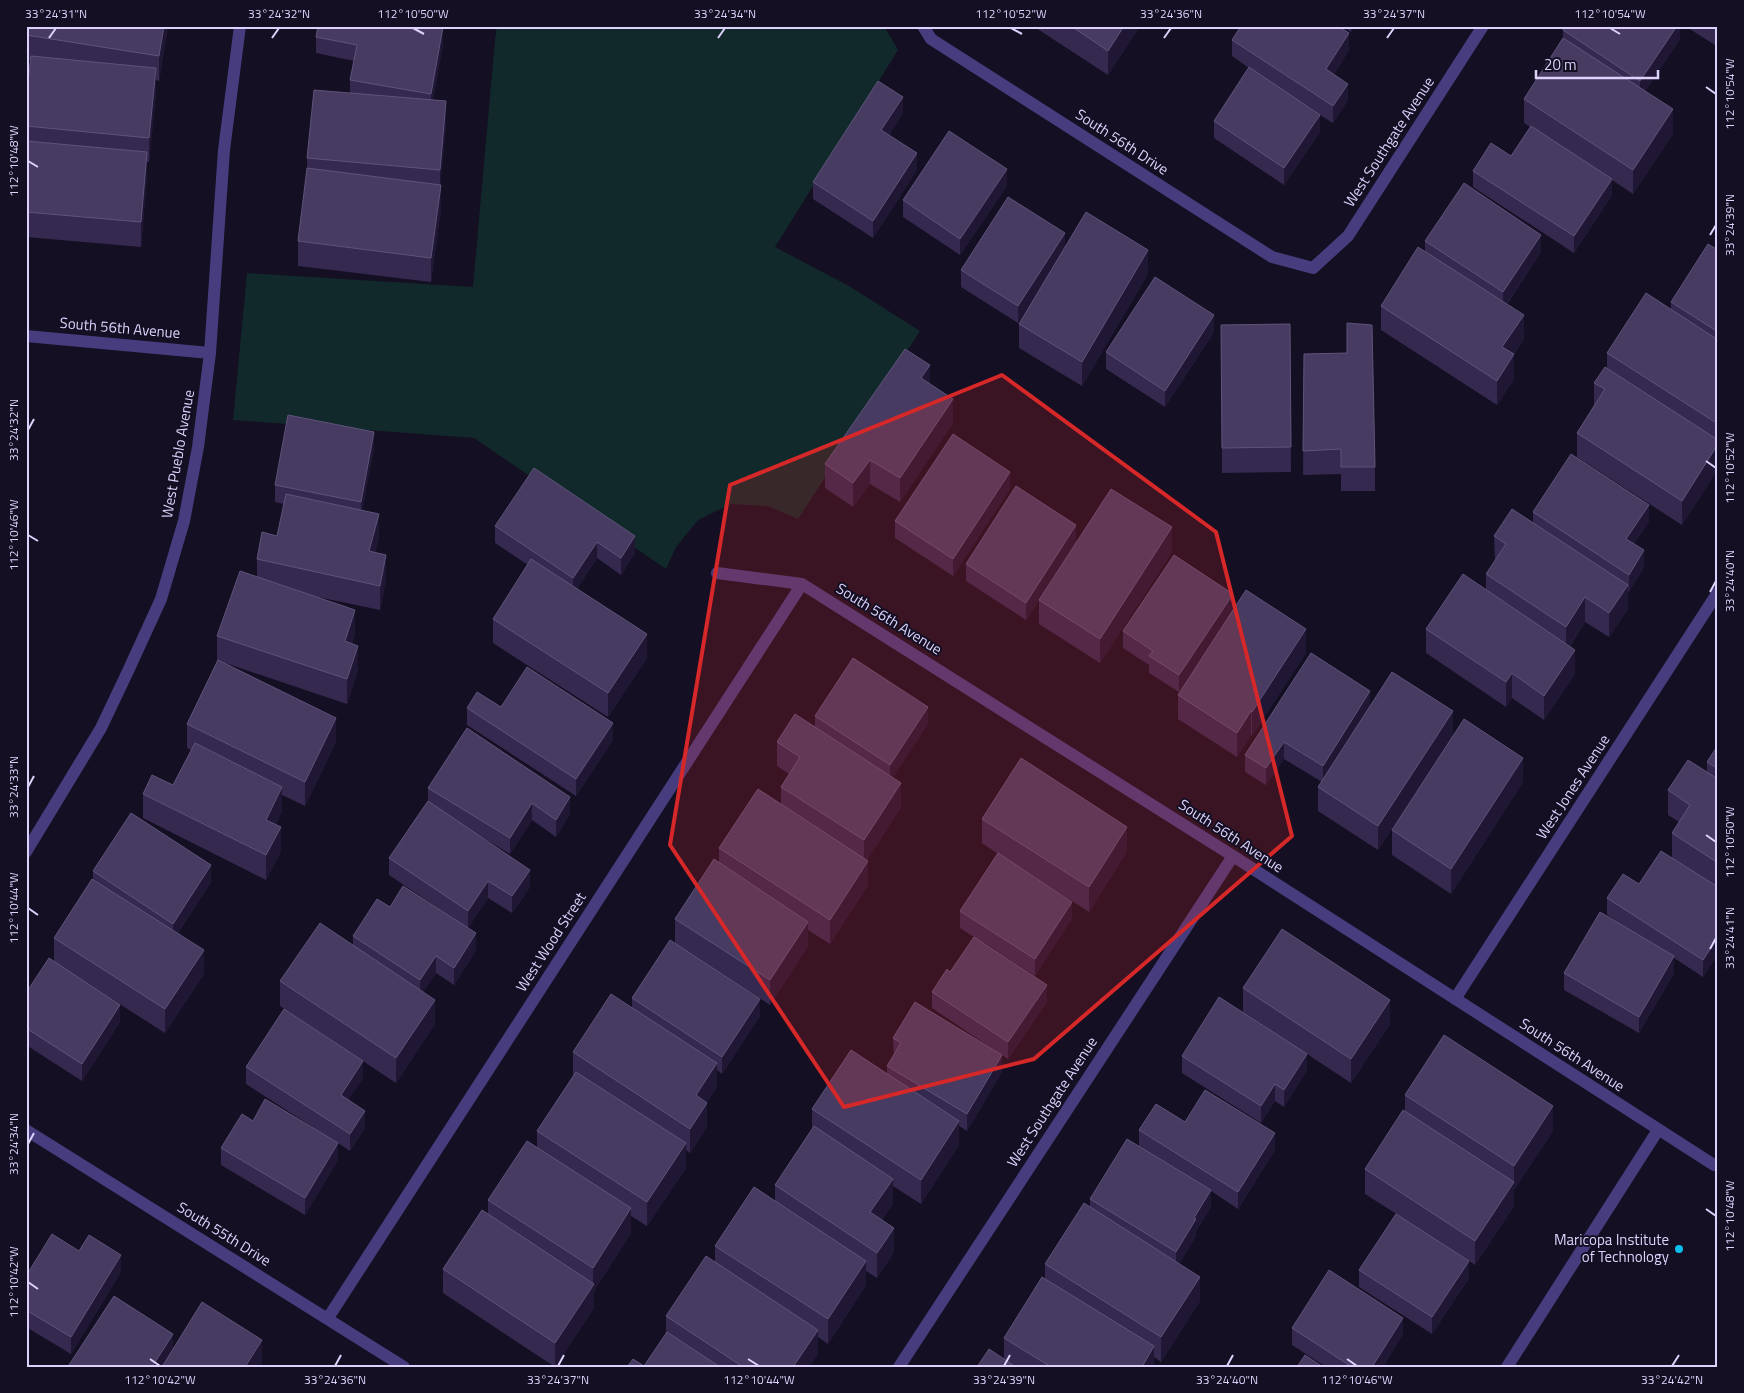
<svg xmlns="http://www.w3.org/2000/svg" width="1744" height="1393" viewBox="0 0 1744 1393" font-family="'Titillium Web',sans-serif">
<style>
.green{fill:#12292b}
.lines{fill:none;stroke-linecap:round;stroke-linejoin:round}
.minor{stroke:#473d7e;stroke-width:12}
.wall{fill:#35294f}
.shaded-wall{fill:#201735}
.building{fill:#473b62;stroke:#5e537a}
.marked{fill:#d62828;fill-opacity:0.2;stroke:#d62828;stroke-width:4;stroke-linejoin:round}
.ticks{fill:none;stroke:#dcd2fc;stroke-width:2}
.poi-dot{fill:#0dbded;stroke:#140f22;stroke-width:2}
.labels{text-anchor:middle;stroke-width:4;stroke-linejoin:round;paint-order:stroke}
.street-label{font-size:15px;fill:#dcd2fc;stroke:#140f22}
.poi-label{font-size:15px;fill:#dcd2fc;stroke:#140f22;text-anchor:end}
.neatline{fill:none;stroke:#dcd2fc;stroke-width:2}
.ticks-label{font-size:12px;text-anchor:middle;fill:#dcd2fc}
</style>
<rect width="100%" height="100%" fill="#140f22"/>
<path class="green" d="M497 26H884L898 50 775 247 849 286 920 331 798 519 768 506 731 504 698 520 676 547 666 569 474 438 233 420 247 273 473 287 495 40Z"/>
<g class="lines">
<path class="minor" d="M923 26 931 39 1272 257 1313 268 1348 236 1483 26
M26 336 210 353
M717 573 802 584 1233 856 1714 1165
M26 852 101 728 129 669 161 599 184 521 198 447 210 353 224 150 240 26
M1455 999 1718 592
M26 1130 404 1367
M328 1318 802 584
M899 1367 1233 856
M1507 1367 1658 1130"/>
</g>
<path class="wall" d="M26 26H168L159 81 156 80V93L149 162H147V176L141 247 26 237V100L30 60 26 59Z
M444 26H455V29Z
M1033 26H1140L1108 75Z
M1342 26H1355L1351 32Z
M1680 26V39L1645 91 1673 134 1633 194 1612 180V195L1574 253 1473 187V171L1511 156 1530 127 1524 123V99L1563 38V30Z
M1685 26H1718V47Z
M316 37 443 43 433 100 446 126 440 185 441 209 431 282 298 266V241L307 169V158L350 93V80L354 61 316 53Z
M1232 40 1349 50 1334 74 1348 100 1333 123 1320 115V132L1284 185 1214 138V121L1249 68 1232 56Z
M903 113 889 135 917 170 873 238 813 199V182Z
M1007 186 960 255 903 217V200Z
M1718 230V249L1717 248V231Z
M1425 241 1541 252 1507 304 1524 339 1514 354V379L1497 405 1381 330V306L1425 251Z
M1065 247 1148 274 1082 386 1019 348V324L1048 275 1018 323 961 287V270Z
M1718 250V469L1682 525 1577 457V433L1594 405V383L1607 369V353L1671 310V302Z
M1290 324 1291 472 1222 473 1221 325Z
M1214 332 1165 407 1106 369V352Z
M1304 354 1375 467V491H1341V474L1303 475Z
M953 423 900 502 870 484 853 507 825 488V464Z
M374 448 362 510 379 538 375 553 386 580 380 610 313 596 355 634 352 644 358 670 347 704 222 662 336 742 305 806 282 795V811L276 824 281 851 266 880 143 818V794L173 785 191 750 187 748V724L217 661V636L257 577V559L277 536 284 504 275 502V485Z
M534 468 635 553 621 575 597 558 577 589 647 658 608 717 493 643V619L528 565 495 543V526Z
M1010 489 953 576 895 538V521Z
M1533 512 1649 521 1634 544 1644 567 1629 592 1628 591V609L1609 637 1585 622 1570 646 1575 674 1544 720 1512 698 1506 707 1426 653V629L1486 589V574L1495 561 1494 536 1533 523Z
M1076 542 1048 585 1172 552 1100 663 1039 624V600L1026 620 966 581V564Z
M1233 611 1179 692 1149 673V665L1123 648V631Z
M1306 653 1252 736 1251 735 1237 757 1178 719V695Z
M1370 706 1453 736 1378 850 1318 811V787L1322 782 1284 759 1266 785 1245 772V755Z
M501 707 613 740 576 796 467 725V708Z
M815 716 928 724 893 777 901 807 867 860 868 885 830 944 808 930V946L770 1005 675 943V919L719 863V848L781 804V787L789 774 777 766V742L815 726Z
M467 728 570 814 556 837 532 820 510 854 480 836 530 887 512 913 488 898 468 928 476 950 454 985 436 973 423 992 435 1024 396 1083 280 1006V981L353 945V936L465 926 389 875V858L428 802V788Z
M1718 745V887L1672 858V833L1679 822 1668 815V790L1707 772V762Z
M1523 782 1451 894 1392 855V830Z
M982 819 1127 851 1089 912 1024 870 1072 918 1035 976 983 942 1047 1002 1008 1059 1002 1055V1072L967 1131 959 1126V1145L921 1204 893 1186V1203L882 1220 894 1252 877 1278 866 1271V1285L828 1344 818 1337V1354L809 1367H627L644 1366 666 1334V1316L715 1262V1246L775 1201V1185L812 1129V1109L887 1074V1066L894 1055 893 1038 997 1052 932 1008V992L950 972 974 937 960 928V911L998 854 982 843Z
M93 871 211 882 178 933 204 974 165 1033 74 975 120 1022 82 1081 26 1045V993L54 962V938L93 879Z
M1639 884 1718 887V954L1703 977 1674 958V973L1639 1033 1564 990V973L1633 932 1607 915V898Z
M1243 988 1390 1024 1351 1083 1307 1054V1070L1284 1107 1275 1101 1261 1123 1182 1073V1056L1273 1032 1243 1012Z
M632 998 760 1016 722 1074 717 1070V1087L707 1102V1127L690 1153 686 1150V1168L647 1226 631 1216V1233L594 1291V1308L555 1367 443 1293V1269L488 1215V1200L537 1148V1131L573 1076V1052L632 1007Z
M246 1067 363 1078 348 1100 365 1128 350 1151 338 1143V1160L305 1215 221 1165V1148L253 1121 331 1139 246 1084Z
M1405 1095 1553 1131 1514 1190V1206L1475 1265 1469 1261V1278L1432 1334 1359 1287V1270L1398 1215 1365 1194V1169L1405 1112Z
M1185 1122 1275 1150 1238 1209 1211 1191V1207L1196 1231V1236L1179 1264 1200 1301 1161 1362 1154 1357V1367H977L1004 1359V1338L1045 1279V1264L1090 1207V1199L1139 1147V1130Z
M79 1251 121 1272 71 1354 26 1327V1276Z
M1292 1328 1403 1334 1383 1367H1326L1292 1345Z"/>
<path class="shaded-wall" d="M164 26H168L159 81V56Z
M1124 26H1140L1108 75V51Z
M1351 26H1355L1351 32Z
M1677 26H1680V39L1640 98V81Z
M443 27V43L431 111V94Z
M1349 33V50L1326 86V69Z
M156 68V93L149 162V138Z
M1348 84V100L1333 123V106Z
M903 97V113L881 147V130Z
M446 101V126L440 193 441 185V209L431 282V258L440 194V170Z
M1673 109V134L1633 194V170Z
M1320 115V132L1284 185V168Z
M147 152V176L141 247V222Z
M917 153V170L873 238V221Z
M1007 169V186L960 255V239Z
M1612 179V195L1574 253V236Z
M1065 233V250L1018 323V306Z
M1541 235V252L1503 309V292Z
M1148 250V274L1082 386V362Z
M1214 315V332L1165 407V391Z
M1524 315V339L1502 371V347Z
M1514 354V379L1497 405V381Z
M930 365V389L921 378Z
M953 399V423L900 502V478Z
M374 432V448L361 519V502Z
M1718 444V469L1682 525V501Z
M870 460V484L853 507V483Z
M1010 472V489L953 576V559Z
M1649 505V521L1626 556V539Z
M379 514V538L369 575V551Z
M1076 525V542L1026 620V603Z
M1172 527V552L1100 663V639Z
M635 536V553L621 575V558Z
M597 542V558L573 595V578Z
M1644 550V567L1629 592V575Z
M386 555V580L380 610V586Z
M1628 585V609L1609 637V613Z
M1233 594V611L1179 692V675Z
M1585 597V622L1566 651V627Z
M355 610V634L345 665V641Z
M1306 629V653L1252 736V712Z
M647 634V658L608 717V693Z
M358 646V670L347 704V679Z
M1575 650V674L1544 720V696Z
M1512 673V698L1506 707V682Z
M1370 691V708L1323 783V766Z
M928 707V724L890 782V765Z
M1251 711V735L1237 757V733Z
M1453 711V736L1378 850V826Z
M336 718V742L305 806V782Z
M613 723V740L576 796V779Z
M1284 742V759L1266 785V768Z
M1523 758V782L1451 894V869Z
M901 783V807L864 865V840Z
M282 787V811L266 844V820Z
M570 797V814L556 837V820Z
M532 803V820L510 854V838Z
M281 827V851L266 880V855Z
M1127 827V851L1089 912V887Z
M868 861V885L830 944V920Z
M211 865V882L173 940V924Z
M530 870V887L512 913V896Z
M488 881V898L468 928V911Z
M1072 902V918L1035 976V959Z
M808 922V946L770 1005V980Z
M476 933V950L454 985V968Z
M1718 937V954L1703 977V960Z
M204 950V974L165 1033V1009Z
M436 956V973L420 997V980Z
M1674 956V973L1639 1033V1017Z
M1047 985V1002L1008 1059V1042Z
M760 999V1016L722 1074V1057Z
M435 1000V1024L396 1083V1058Z
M1390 1000V1024L1351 1083V1059Z
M120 1005V1022L82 1081V1064Z
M1307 1054V1070L1284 1107V1090Z
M1002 1055V1072L967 1131V1114Z
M363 1061V1078L341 1112V1095Z
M717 1063V1087L696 1119V1095Z
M1275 1084V1101L1261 1123V1106Z
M707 1103V1127L690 1153V1129Z
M1553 1106V1131L1514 1190V1166Z
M365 1111V1128L350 1151V1134Z
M959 1121V1145L921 1204V1180Z
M1275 1133V1150L1238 1209V1192Z
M338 1143V1160L305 1215V1198Z
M686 1143V1168L647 1226V1202Z
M893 1179V1203L870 1237V1212Z
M1514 1182V1206L1475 1265V1241Z
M1211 1190V1207L1196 1231V1236L1176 1269V1252L1194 1218Z
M631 1208V1233L594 1291V1308L555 1367V1343L593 1285V1268Z
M894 1228V1252L877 1278V1253Z
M121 1255V1272L71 1354V1337Z
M866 1261V1285L828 1344V1319Z
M1469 1261V1278L1432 1334V1317Z
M1200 1277V1301L1161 1362V1337Z
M1403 1318V1334L1383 1367H1372Z
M818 1330V1354L809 1367H793Z
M173 1334V1351L163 1367H152Z
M262 1340V1364L260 1367H245Z
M1154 1346V1367H1142Z"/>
<path class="building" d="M26 26H164L159 56 26 35Z
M318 26 443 27 431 94 350 80 357 45 316 37Z
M1071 26H1124L1108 51Z
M1241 26H1338L1349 33 1326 69 1348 84 1333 106 1232 40Z
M1566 26H1677L1640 81 1563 30Z
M1563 38 1673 109 1633 170 1524 99Z
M31 56 156 68 149 138 26 126V100Z
M1249 67 1320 115 1284 168 1214 121Z
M878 81 903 97 881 130 917 153 873 221 813 182Z
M314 90 446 101 440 170 307 158Z
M1531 126 1612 179 1574 236 1473 171 1491 143 1511 156Z
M949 131 1007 169 960 239 903 200Z
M26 141 147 152 141 222 26 212Z
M307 168 441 185 431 258 298 241Z
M1464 183 1541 235 1503 292 1425 241Z
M1008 197 1065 233 1018 306 961 270Z
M1086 212 1148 250 1082 362 1019 324Z
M1708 244 1718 250V332L1671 302Z
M1418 247 1524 315 1502 347 1514 354 1497 381 1381 306Z
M1155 277 1214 315 1165 391 1106 352Z
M1646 293 1718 340V424L1607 353Z
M1347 323 1372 325 1375 467H1341V449L1303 451 1304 354 1347 353Z
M1290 324 1291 447 1222 448 1221 325Z
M905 349 930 365 921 378 953 399 900 478 870 460 853 483 825 464Z
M1605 367 1718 440V444L1682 501 1577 433 1605 389 1594 383Z
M288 415 374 432 361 502 275 485Z
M953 434 1010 472 953 559 895 521Z
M1571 454 1649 505 1626 539 1644 550 1629 575 1533 512Z
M534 468 635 536 621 558 597 542 573 578 495 526Z
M1016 486 1076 525 1026 603 966 564Z
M1111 489 1172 527 1100 639 1039 600Z
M286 494 379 514 369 551 386 555 380 586 257 559 262 532 277 536Z
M1512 509 1628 585 1609 613 1585 597 1566 627 1486 574 1506 544 1494 536Z
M1174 555 1233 594 1179 675 1149 656 1153 651 1123 631Z
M531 559 647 634 608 693 493 619Z
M240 571 355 610 345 641 358 646 347 679 217 636Z
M1463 574 1575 650 1544 696 1512 673 1506 682 1426 629Z
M1246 590 1306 629 1252 712 1251 711 1237 733 1178 695Z
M1311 653 1370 691 1323 766 1284 742 1266 768 1245 755Z
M853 658 928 707 890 765 815 716Z
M218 660 336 718 305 782 187 724Z
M527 667 613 723 576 779 467 708 477 692 501 707Z
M1392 672 1453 711 1378 826 1318 787Z
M795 714 901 783 864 840 781 787 800 757 777 742Z
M1464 719 1523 758 1451 869 1392 830Z
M467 728 570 797 556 820 532 803 510 838 428 788Z
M195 743 282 787 266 820 281 827 266 855 143 794 152 775 173 785Z
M1718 745V769L1707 762Z
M1021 758 1127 827 1089 887 982 819Z
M1688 760 1718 779V863L1672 833 1690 805 1668 790Z
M758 789 868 861 830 920 719 848Z
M428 801 530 870 512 896 488 881 468 911 389 858Z
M131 813 211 865 173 924 93 871Z
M1661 851 1718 887V937L1703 960 1607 898 1623 874 1639 884Z
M998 853 1072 902 1035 959 960 911Z
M714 859 808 922 770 980 675 919Z
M92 879 204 950 165 1009 54 938Z
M403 886 476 933 454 968 436 956 420 980 353 936 377 899 390 907Z
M1600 912 1674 956 1639 1017 1564 973Z
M320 923 435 1000 396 1058 280 981Z
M1282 929 1390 1000 1351 1059 1243 988Z
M974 937 1047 985 1008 1042 932 992 947 969 950 972Z
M670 940 760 999 722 1057 632 998Z
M49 958 120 1005 82 1064 26 1028V993Z
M611 994 717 1063 696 1095 707 1103 690 1129 573 1052Z
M1219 997 1307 1054 1284 1090 1275 1084 1261 1106 1182 1056Z
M915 1002 1002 1055 967 1114 887 1066 901 1043 893 1038Z
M284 1009 363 1061 341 1095 365 1111 350 1134 246 1067Z
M1444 1035 1553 1106 1514 1166 1405 1095Z
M851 1050 959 1121 921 1180 812 1109Z
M576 1072 686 1143 647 1202 537 1131Z
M1205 1090 1275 1133 1238 1192 1139 1130 1156 1104 1185 1122Z
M265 1099 338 1143 305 1198 221 1148 242 1114 253 1121Z
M1403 1110 1514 1182 1475 1241 1365 1169Z
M814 1126 893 1179 870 1212 894 1228 877 1253 775 1185Z
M1127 1139 1211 1190 1194 1218 1196 1219 1176 1252 1090 1199Z
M527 1141 631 1208 593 1268 488 1200Z
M754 1187 866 1261 828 1319 715 1246Z
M1084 1203 1200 1277 1161 1337 1045 1264Z
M482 1210 594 1284 555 1343 443 1269Z
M1396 1214 1469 1261 1432 1317 1359 1270Z
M52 1234 79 1251 89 1235 121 1255 71 1337 26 1310V1276Z
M706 1256 818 1330 793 1367H743L666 1316Z
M1329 1270 1403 1318 1372 1367H1352L1292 1328Z
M1042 1277 1154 1346 1142 1367H1051L1004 1338Z
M114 1296 173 1334 152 1367H71L69 1365Z
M202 1302 262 1340 245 1367H162Z
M667 1332 720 1367H627L633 1359 644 1366Z
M989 1349 1016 1367H977Z
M1305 1355 1323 1367H1297Z"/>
<path class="marked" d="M1002 375 1216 532 1292 836 1034 1059 844 1107 670 845 730 485Z"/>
<path class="ticks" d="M413 28 424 34M1011 28 1022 34M1610 28 1620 34M49 38 56 28M272 38 279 28M718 38 725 28M1164 38 1171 28M1387 38 1394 28M1706 87 1716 94M28 161 38 167M1710 235 1716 225M28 430 34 419M1706 461 1716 468M28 535 38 541M1710 592 1716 581M28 787 34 776M1706 835 1716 842M28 908 38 915M1710 949 1716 938M28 1144 34 1133M1706 1209 1716 1216M28 1282 38 1289M150 1359 160 1366M748 1359 759 1366M1347 1359 1357 1366M335 1366 341 1355M558 1366 564 1355M1004 1366 1010 1355M1227 1366 1233 1355M1672 1366 1679 1355"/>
<circle class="poi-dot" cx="1679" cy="1249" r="5"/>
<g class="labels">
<g class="street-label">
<text transform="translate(1122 142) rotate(33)" y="5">South 56th Drive</text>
<text transform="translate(1389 142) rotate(-57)" y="5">West Southgate Avenue</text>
<text transform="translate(120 328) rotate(5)" y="5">South 56th Avenue</text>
<text transform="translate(178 454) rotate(-80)" y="5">West Pueblo Avenue</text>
<text transform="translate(889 619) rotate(32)" y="5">South 56th Avenue</text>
<text transform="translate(1573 787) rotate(-57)" y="5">West Jones Avenue</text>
<text transform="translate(1231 836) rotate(33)" y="5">South 56th Avenue</text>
<text transform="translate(551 942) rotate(-57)" y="5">West Wood Street</text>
<text transform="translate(1572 1055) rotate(33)" y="5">South 56th Avenue</text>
<text transform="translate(1052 1102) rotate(-57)" y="5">West Southgate Avenue</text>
<text transform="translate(224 1234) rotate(32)" y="5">South 55th Drive</text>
</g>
<g class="poi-label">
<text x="1669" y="1245">Maricopa Institute<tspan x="1669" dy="17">of Technology</tspan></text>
</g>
</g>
<rect width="1744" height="1393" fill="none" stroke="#140f22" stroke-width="55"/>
<path d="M1536 70v8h122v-8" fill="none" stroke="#dcd2fc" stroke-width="2.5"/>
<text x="1544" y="70" font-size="15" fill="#dcd2fc" stroke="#140f22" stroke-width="4" paint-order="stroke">20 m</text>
<rect x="28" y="28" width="1688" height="1338" class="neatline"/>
<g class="ticks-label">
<text x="56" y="18">33°24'31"N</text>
<text x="279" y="18">33°24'32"N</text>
<text x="413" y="18">112°10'50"W</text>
<text x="725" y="18">33°24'34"N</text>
<text x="1011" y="18">112°10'52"W</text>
<text x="1171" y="18">33°24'36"N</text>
<text x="1394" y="18">33°24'37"N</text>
<text x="1610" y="18">112°10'54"W</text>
<text transform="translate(1730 94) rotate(-90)" y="4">112°10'54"W</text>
<text transform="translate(14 161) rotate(-90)" y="4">112°10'48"W</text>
<text transform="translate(1730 225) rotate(-90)" y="4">33°24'39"N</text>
<text transform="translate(14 430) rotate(-90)" y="4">33°24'32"N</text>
<text transform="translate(1730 468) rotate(-90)" y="4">112°10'52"W</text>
<text transform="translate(14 535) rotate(-90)" y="4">112°10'46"W</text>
<text transform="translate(1730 581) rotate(-90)" y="4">33°24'40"N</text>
<text transform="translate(14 787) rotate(-90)" y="4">33°24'33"N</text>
<text transform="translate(1730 842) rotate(-90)" y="4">112°10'50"W</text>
<text transform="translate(14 908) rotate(-90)" y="4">112°10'44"W</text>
<text transform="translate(1730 938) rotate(-90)" y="4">33°24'41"N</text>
<text transform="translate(14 1144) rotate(-90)" y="4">33°24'34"N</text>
<text transform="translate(1730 1216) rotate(-90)" y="4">112°10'48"W</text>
<text transform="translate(14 1282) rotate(-90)" y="4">112°10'42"W</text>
<text x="160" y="1384">112°10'42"W</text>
<text x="335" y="1384">33°24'36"N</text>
<text x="558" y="1384">33°24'37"N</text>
<text x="759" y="1384">112°10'44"W</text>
<text x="1004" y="1384">33°24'39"N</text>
<text x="1227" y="1384">33°24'40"N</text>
<text x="1357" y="1384">112°10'46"W</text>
<text x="1672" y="1384">33°24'42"N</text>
</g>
</svg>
